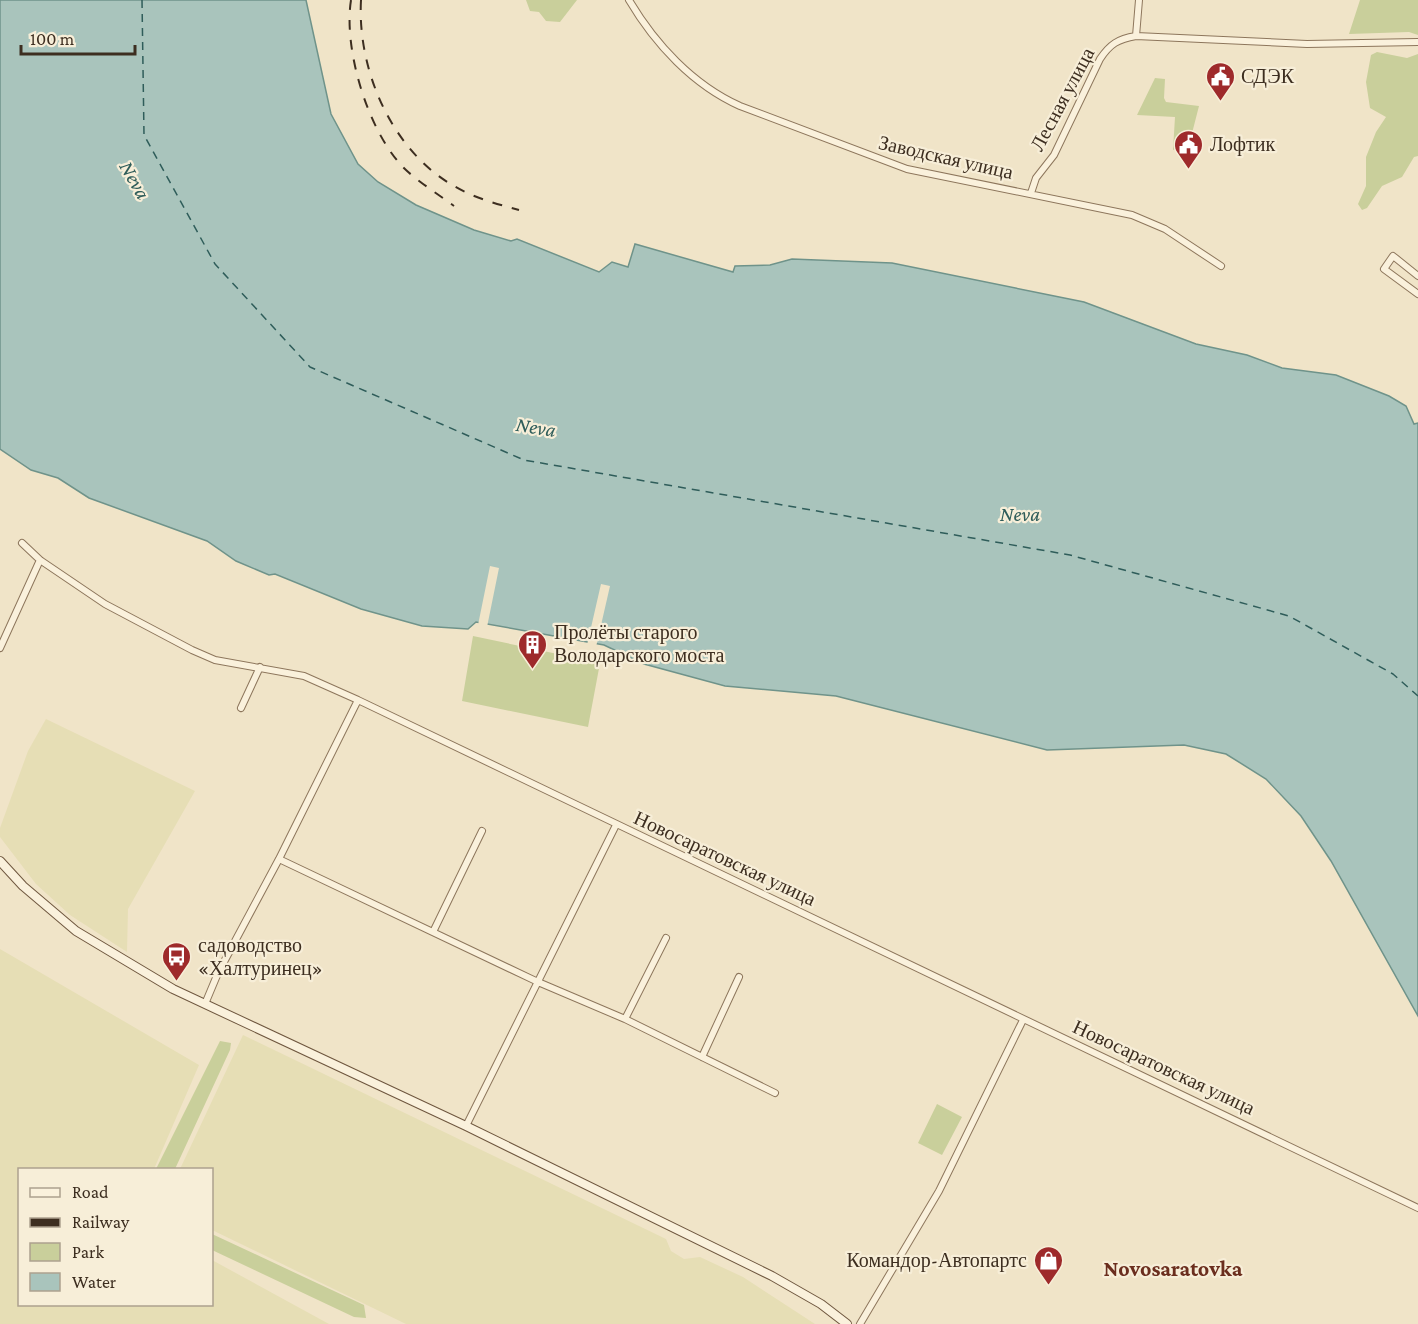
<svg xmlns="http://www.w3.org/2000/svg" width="1418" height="1324" viewBox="0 0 1418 1324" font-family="'Crimson Pro',serif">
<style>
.farmland{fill:#e6deb5}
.green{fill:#c9cf9b}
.water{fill:#a9c4bc;stroke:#6f938a;stroke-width:1.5}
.pier{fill:#f0e4c8}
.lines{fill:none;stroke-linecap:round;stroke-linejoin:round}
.ferry{stroke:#2f5d5a;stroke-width:1.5;stroke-dasharray:8 6;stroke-linecap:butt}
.minor-casing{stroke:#8d765c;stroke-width:8}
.secondary-casing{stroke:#6f573f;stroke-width:10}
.minor{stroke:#faf1dc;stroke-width:6}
.secondary{stroke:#faf1dc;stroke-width:8}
.rail{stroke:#3d2e20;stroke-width:2;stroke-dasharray:10 10;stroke-linecap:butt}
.labels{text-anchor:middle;stroke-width:4.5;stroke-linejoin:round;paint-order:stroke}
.poi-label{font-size:20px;fill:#3d2e20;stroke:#f7eed8;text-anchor:start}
.street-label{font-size:20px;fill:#3d2e20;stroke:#f7eed8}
.water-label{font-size:21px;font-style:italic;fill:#2f5d5a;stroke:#f7eed8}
.quarter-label{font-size:22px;font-weight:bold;fill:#6b2e1e;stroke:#f7eed8}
</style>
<rect width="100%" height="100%" fill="#f0e4c8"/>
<path class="farmland" d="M46 719 195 791 128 909 127 952 70 915 36 884 0 837V828L28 751Z
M0 949 199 1065 154 1169 20 1170V1304H212V1260L329 1324H0Z
M243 1035 666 1239 671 1251 684 1259 700 1257 743 1277 815 1324H406L212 1230V1170L180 1169Z"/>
<path class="green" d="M526 0H577L560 22 546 21 539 12 530 11Z
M1360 0H1418V35L1409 32 1349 34Z
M1377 52 1407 58 1418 54V156L1414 157 1402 177 1382 186 1367 208 1362 210 1358 204 1366 186V157L1376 132 1386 117 1370 108 1366 82 1371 55Z
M1155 78 1165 79 1164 98 1166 102 1199 106 1189 145 1173 150 1175 117 1137 115Z
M473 636 600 663 588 727 462 701Z
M220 1041 231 1043 230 1050 175 1169H156Z
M937 1104 962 1117 942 1155 918 1143Z
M212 1234 364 1305 366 1318 354 1317 212 1250Z"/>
<path class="water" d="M0 0H306L331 114 358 164 378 182 416 205 474 230 511 241 517 239 599 272 612 262 628 267 635 244 733 272 735 266 770 265 792 259 892 263 1084 302 1196 344 1247 355 1282 368 1336 375 1389 396 1406 406 1414 424 1418 423V1016L1331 861 1301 816 1266 779 1226 754 1184 745 1047 750 836 696 725 686 644 664 604 645 476 622 468 629 422 626 361 609 275 574 269 575 236 561 207 541 89 498 58 478 31 470 0 449Z"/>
<path class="pier" d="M490 566 499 568 487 627 478 625Z
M601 584 610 586 596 647 587 645Z"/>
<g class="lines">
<path class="ferry" d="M142 0 144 135 215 264 310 367 524 460 1070 555 1289 616 1393 674 1418 696"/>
<defs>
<path id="minor" d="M629 0C655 44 693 85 740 106L907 169 1132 215 1165 229 1221 266
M1136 36 1139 0
M1031 193 1036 178 1054 155 1100 59C1110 44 1118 39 1136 36L1307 44 1418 42
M1418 276 1393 256 1384 269 1418 294
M22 543 40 560 105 604 192 650 215 660 304 676 358 700 1418 1208
M0 648 40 560
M241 708 260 667
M279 859 538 982 625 1019 775 1093
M433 932 482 831
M205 1004 218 973 279 859 358 700
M625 1019 666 938
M702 1057 739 977
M466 1126 616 825
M860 1324 939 1191 1023 1020"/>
<path id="secondary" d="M0 861 23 886 76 931 173 989 466 1126 772 1276 821 1304 847 1324"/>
</defs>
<use href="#minor" class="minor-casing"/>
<use href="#secondary" class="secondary-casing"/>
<use href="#minor" class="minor"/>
<use href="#secondary" class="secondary"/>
<path class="rail" d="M351 0C343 50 369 135 406 170 420 183 438 194 454 206
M361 0C357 70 392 151 454 186 474 198 497 204 519 210"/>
</g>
<defs>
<symbol id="civic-pin" viewBox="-11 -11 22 30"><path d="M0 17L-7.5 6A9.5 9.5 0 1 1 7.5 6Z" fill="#9e2a2b" stroke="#f7eed8"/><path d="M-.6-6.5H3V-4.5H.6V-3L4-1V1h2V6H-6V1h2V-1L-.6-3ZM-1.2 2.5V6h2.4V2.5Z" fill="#fff"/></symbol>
<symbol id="building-pin" viewBox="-11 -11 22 30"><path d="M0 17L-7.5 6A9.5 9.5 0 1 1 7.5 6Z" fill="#9e2a2b" stroke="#f7eed8"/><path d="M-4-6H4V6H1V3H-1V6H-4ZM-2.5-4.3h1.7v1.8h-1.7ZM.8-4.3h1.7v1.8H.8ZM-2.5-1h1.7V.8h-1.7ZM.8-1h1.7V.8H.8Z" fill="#fff"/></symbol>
<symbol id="bus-pin" viewBox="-11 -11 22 30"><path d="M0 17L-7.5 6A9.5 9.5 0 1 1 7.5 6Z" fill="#9e2a2b" stroke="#f7eed8"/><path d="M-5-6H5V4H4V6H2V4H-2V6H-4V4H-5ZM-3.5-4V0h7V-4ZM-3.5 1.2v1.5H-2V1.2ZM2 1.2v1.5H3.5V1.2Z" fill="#fff"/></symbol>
<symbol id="shop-pin" viewBox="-11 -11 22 30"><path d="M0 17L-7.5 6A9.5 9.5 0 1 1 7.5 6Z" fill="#9e2a2b" stroke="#f7eed8"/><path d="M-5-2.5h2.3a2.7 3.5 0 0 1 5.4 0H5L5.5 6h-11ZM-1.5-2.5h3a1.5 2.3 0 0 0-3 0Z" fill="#fff"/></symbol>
</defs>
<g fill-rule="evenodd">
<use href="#civic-pin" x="1204" y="60" width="33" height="45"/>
<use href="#civic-pin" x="1172" y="128" width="33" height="45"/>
<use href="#building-pin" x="516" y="628" width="33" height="45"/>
<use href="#bus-pin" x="160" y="940" width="33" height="45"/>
<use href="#shop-pin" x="1032" y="1244" width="33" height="45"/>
</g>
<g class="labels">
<g class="poi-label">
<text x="1241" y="83">СДЭК</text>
<text x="1210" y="151">Лофтик</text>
<text x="554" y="639">Пролёты старого<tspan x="554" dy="23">Володарского моста</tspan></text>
<text x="198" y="952">садоводство<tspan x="198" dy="23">«Халтуринец»</tspan></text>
<text x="1027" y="1267" text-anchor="end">Командор-Автопартс</text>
</g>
<g class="street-label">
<text transform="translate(1062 99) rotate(-62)" y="7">Лесная улица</text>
<text transform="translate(946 157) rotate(13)" y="7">Заводская улица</text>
<text transform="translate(725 858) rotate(25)" y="7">Новосаратовская улица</text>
<text transform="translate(1164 1067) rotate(25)" y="7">Новосаратовская улица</text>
</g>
<g class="water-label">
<text transform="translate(135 180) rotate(60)" y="7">Neva</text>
<text transform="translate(536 427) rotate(9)" y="7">Neva</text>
<text x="1020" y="521">Neva</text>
</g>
<g class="quarter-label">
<text x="1173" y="1276">Novosaratovka</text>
</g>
</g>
<rect x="18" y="1168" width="195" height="138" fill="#f7eed8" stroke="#ada18e" stroke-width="1.5"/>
<rect x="30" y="1188" width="30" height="9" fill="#faf1dc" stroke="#ada18e" stroke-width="1.5"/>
<text x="72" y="1198" font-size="18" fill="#3d2e20">Road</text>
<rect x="30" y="1218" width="30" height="9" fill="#3d2e20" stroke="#ada18e" stroke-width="1.5"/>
<text x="72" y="1228" font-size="18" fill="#3d2e20">Railway</text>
<rect x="30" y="1243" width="30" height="18" fill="#c9cf9b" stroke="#ada18e" stroke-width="1.5"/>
<text x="72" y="1258" font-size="18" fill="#3d2e20">Park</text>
<rect x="30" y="1273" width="30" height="18" fill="#a9c4bc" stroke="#ada18e" stroke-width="1.5"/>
<text x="72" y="1288" font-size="18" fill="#3d2e20">Water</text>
<path d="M21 45v9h114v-9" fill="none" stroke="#3d2e20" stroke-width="3"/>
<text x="30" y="45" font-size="18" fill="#3d2e20" stroke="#f7eed8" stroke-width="4.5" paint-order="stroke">100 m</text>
</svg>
